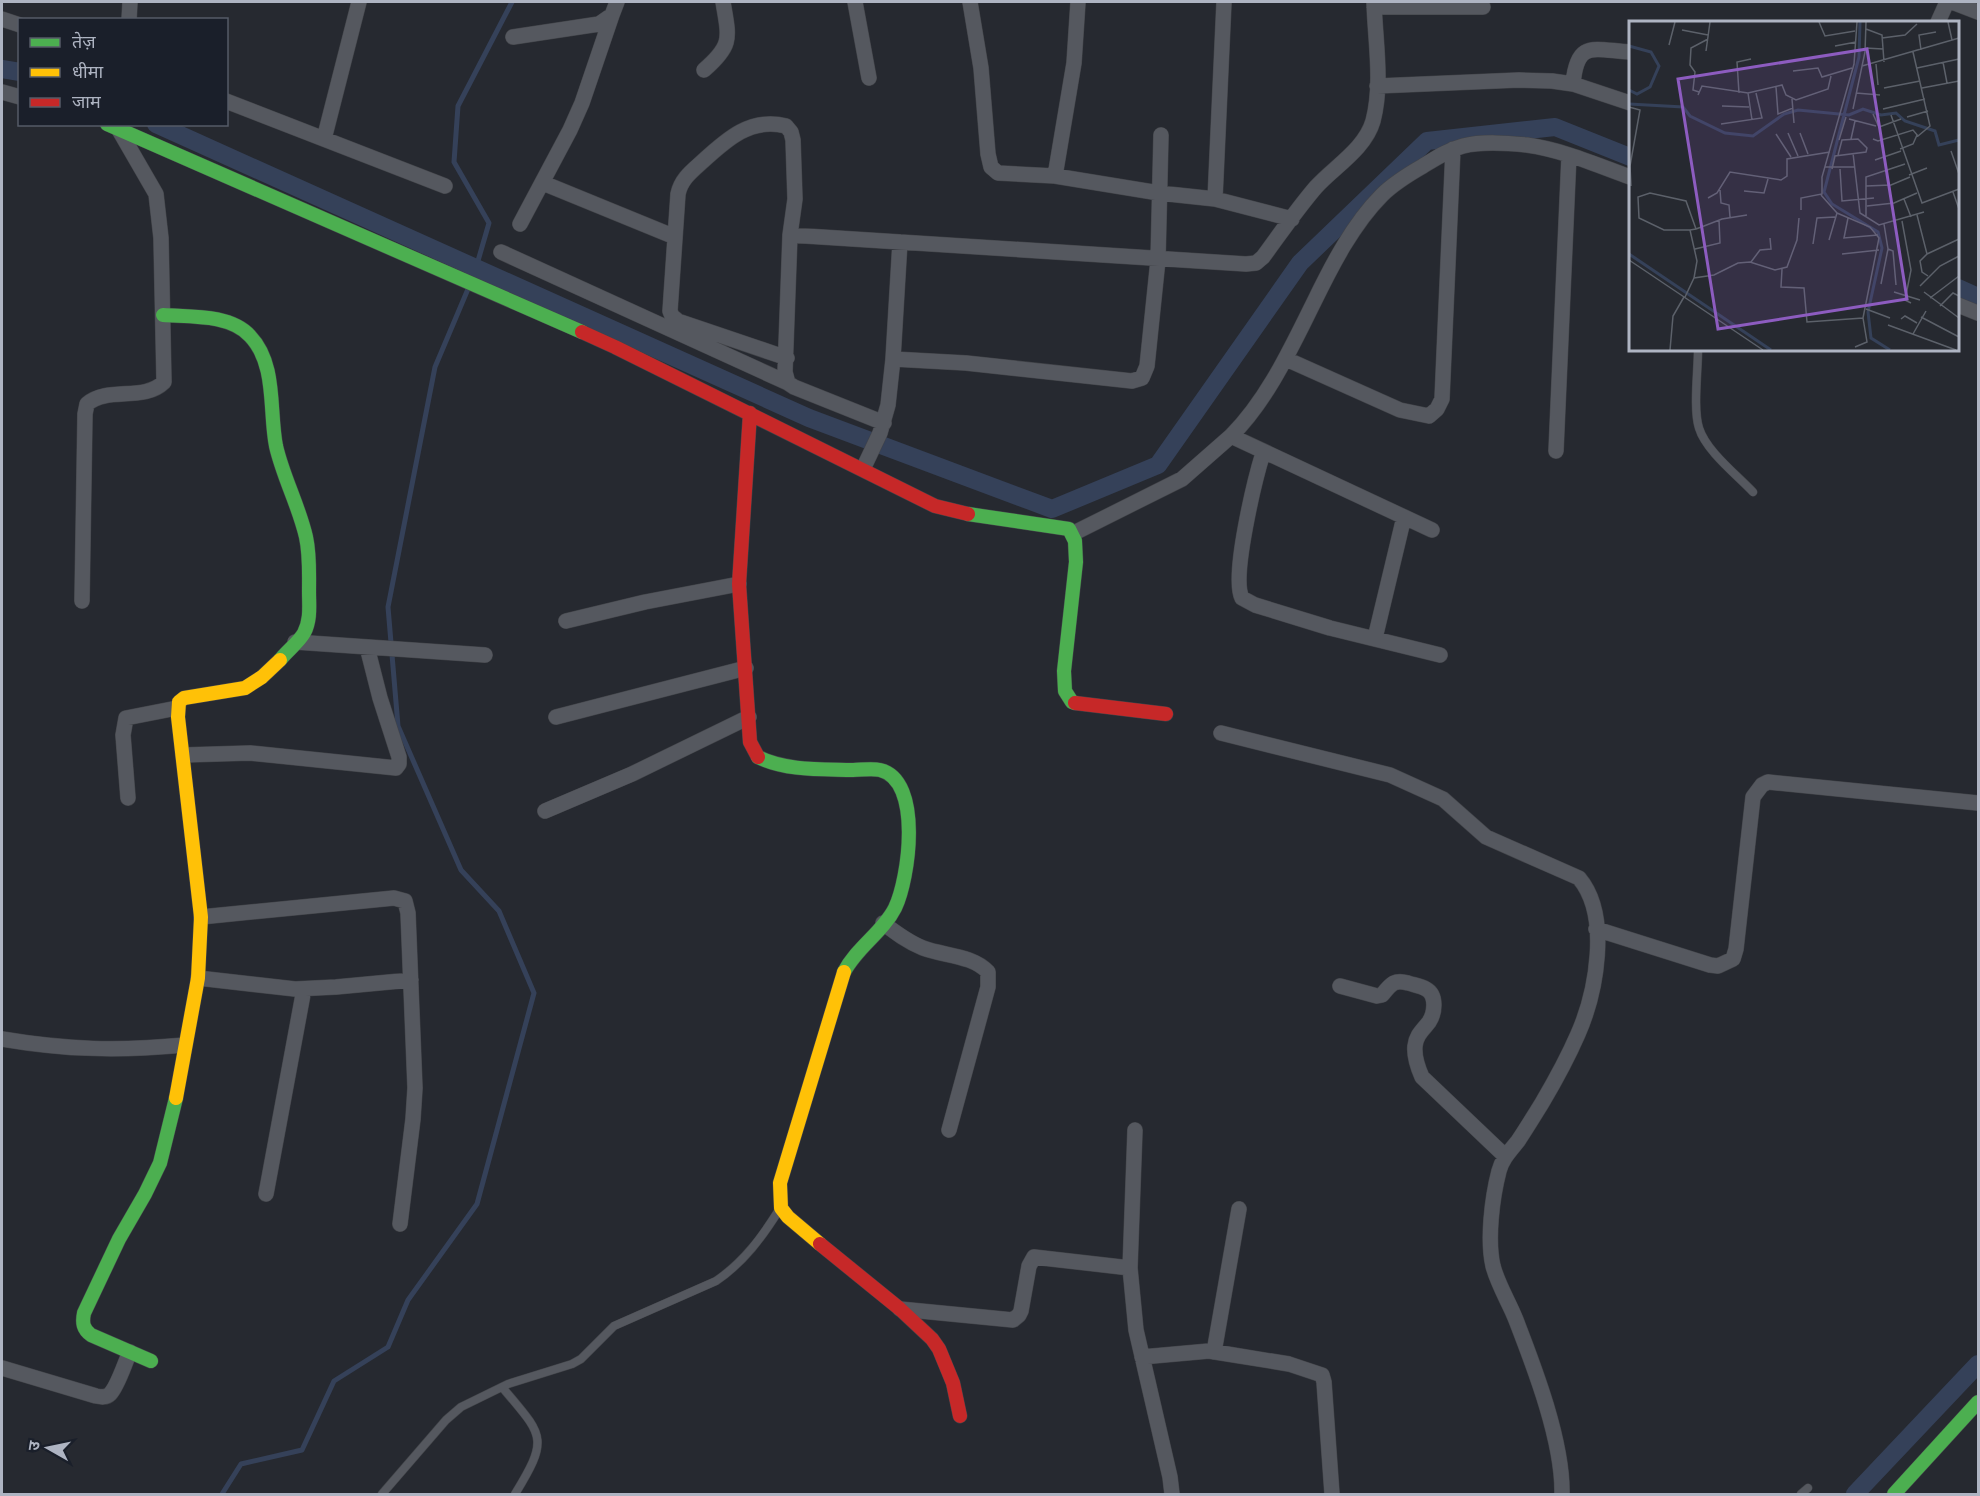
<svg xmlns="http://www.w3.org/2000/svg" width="1980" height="1496" viewBox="0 0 1980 1496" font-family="'Space Grotesk','Noto Sans Devanagari',sans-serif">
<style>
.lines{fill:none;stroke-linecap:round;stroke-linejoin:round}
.stream{stroke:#354159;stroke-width:5}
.canal{stroke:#354159;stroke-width:18}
.lane-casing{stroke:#424449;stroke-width:9}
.street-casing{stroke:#424449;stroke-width:16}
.fast-casing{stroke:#424449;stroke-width:15}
.slow-casing{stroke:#424449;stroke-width:15}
.jam-casing{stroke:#424449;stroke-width:15}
.lane{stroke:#55585f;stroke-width:8}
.street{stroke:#55585f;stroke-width:15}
.fast{stroke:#4caf50;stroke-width:14}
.slow{stroke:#ffc107;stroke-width:14}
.jam{stroke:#c62828;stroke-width:14}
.inset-river{fill:none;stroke:#354159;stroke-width:3}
.inset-road{fill:none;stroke:#5c616a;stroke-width:1.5}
.view{fill:#8d5cc0;fill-opacity:0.15;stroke:#8d5cc0;stroke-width:3}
.inset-edge{fill:none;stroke:#aeb4c2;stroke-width:3}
</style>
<rect width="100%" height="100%" fill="#262930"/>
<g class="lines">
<path class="stream" d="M473 278 489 223 454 162 458 106 512 2
M222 1494 241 1464 302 1450 334 1381 388 1347 408 1300 477 1204 534 993 499 911 461 870 398 726 388 607 435 367 468 289"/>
<path class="canal" d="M2 69 20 72
M156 124 809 418 1052 509 1158 465 1300 263 1427 141 1555 127 1630 157
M1958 288 1978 297
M1855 1494 1978 1364"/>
<defs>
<path id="lane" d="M1698 350C1698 371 1693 409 1699 428 1706 451 1737 475 1753 492
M502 1387C543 1436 550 1437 515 1494
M382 1494 446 1420 461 1407 508 1384 572 1364 581 1359 614 1326 716 1281C744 1262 762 1237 779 1210
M1801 1494 1808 1488"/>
<path id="street" d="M855 2 869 78
M970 2 981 68 988 154 991 167 998 173 1055 176 1159 193 1215 199 1292 219
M1952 2 1978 12
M1374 7H1483
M2 19 20 25
M129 20 130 2
M1938 22 1947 2
M513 37 599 24 612 15 617 2
M704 70C733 45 729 38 723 2
M1573 84C1577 39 1594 50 1630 52
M1377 86 1519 80 1552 81 1573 84 1630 103
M2 92 20 97
M226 101 445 186
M324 139 359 2
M1055 176 1074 63 1078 2
M543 183 675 237
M1215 199 1224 2
M520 224 570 130 582 103 612 15
M790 235 1246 264 1256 263 1263 257C1280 234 1297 209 1316 187 1334 167 1365 149 1373 121 1383 83 1375 40 1374 2
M501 252 788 383
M1958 305 1978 313
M787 358 678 321 672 316 670 311 678 194C681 179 692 171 703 161 727 139 751 117 786 126L791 132 793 140 795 199 790 235 785 372 788 383 794 387 884 423
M893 359 966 363 1132 381 1142 378 1147 366 1158 260 1161 135
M1286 359 1400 410 1429 416 1437 409 1442 399 1453 149
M1231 436C1268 399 1291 348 1314 302 1332 265 1353 224 1382 195 1394 183 1409 174 1423 166 1436 158 1448 150 1463 146 1483 141 1507 143 1527 145 1563 150 1597 165 1630 177
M1556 451 1569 155
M1263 453C1255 479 1231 577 1242 598L1255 605 1330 628 1440 655
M863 469 880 433 888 405 893 359 900 242
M1074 533 1182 479 1231 436 1432 530
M82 601 85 414 87 404C108 386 144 402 164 382L161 238 156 194 119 130
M566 621 645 602 739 584
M1375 638 1404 517
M295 642 485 655
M556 717 746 668
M1221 733 1390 775 1443 799 1486 837 1579 878C1611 916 1596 993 1578 1034 1568 1057 1555 1081 1542 1103 1534 1116 1526 1129 1518 1141 1510 1151 1502 1159 1499 1171 1492 1198 1487 1240 1493 1266 1498 1285 1509 1302 1516 1320 1535 1369 1563 1442 1562 1494
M183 755 250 753 396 768 399 764V757L380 698 367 647
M128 798 123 735 126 718 177 708
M545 811 632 774 749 717
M201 917 394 898 405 901 408 913 415 1088 413 1119 400 1224
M883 923C896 933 908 942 923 948 944 956 972 955 988 972V987L949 1130
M1596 929 1710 965 1718 966 1733 959 1736 949 1753 797 1762 785 1768 782 1978 803
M198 978 295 989 336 987 411 980
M1340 986 1377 996 1382 995C1391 984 1394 979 1408 983 1414 985 1421 986 1426 989 1437 995 1435 1013 1429 1022 1423 1030 1416 1035 1415 1046 1414 1056 1418 1068 1422 1077L1505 1156
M2 1039C67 1050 119 1051 185 1045
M1135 1130 1130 1268 1136 1330 1170 1477 1172 1494
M266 1194 304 989
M900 1309 1013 1320 1019 1315 1021 1311 1029 1266 1034 1257 1130 1268
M1214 1352 1239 1209
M1142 1357 1209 1351 1289 1364 1322 1375 1324 1382 1332 1494
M2 1368 96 1396C101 1397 106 1398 110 1394 118 1386 125 1362 130 1352"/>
<path id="fast" d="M107 124 582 332
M163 315C190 317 230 314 250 336 277 364 269 411 276 446 283 477 299 506 306 537 310 555 309 574 309 592 309 605 311 620 304 633 299 642 287 651 280 660
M968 514 1069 529 1075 541 1076 562 1064 671 1065 691 1072 702 1075 703
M758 757C786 771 822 769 853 770 861 770 872 768 880 770 923 780 909 879 895 908 883 932 857 947 844 972
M151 1361 91 1335C83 1329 82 1323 84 1313L119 1239 145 1194 160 1163 176 1098
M1894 1494 1978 1402"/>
<path id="slow" d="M176 1098 198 978 201 917 178 717 179 702 184 698 245 688 262 677 280 660
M820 1244 788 1217 781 1208 780 1183 844 972"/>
<path id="jam" d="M582 332 615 347 935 506 968 514
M750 413 739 584 750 742 758 757
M1075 703 1166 714
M820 1244 900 1309 932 1339 939 1349 953 1383 960 1416"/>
</defs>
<use href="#lane" class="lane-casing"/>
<use href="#street" class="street-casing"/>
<use href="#fast" class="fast-casing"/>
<use href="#slow" class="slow-casing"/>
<use href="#jam" class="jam-casing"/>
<use href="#lane" class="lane"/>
<use href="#street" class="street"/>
<use href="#fast" class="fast"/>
<use href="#slow" class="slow"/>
<use href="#jam" class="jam"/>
</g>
<g transform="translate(1629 21)">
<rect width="330" height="330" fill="#262930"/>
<path class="inset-river" d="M231 1 230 36 195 171 203 183 249 211 253 227 239 291 242 317 261 329M0 25 22 31 30 45 21 66 8 73 0 69M0 83 54 86 61 95 96 112 124 115 155 93 169 89 220 94 234 88 252 94 267 92 276 100 306 110 310 124 330 119M0 233 142 329"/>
<path class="inset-road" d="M190 1 196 15 226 10M319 1 323 19M237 8 253 14 255 41M53 9 79 14M253 17 276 14 288 3M40 24 46 1M206 25 227 21M236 27 254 28M292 29 290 14 307 11M77 30 81 1M314 41 318 62M247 43 249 64M233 45 330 17M288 47 330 38M164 50 189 47 193 56 223 47M147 66 149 93 164 87M255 67 291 60M293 67 330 60M70 71 64 69 66 51 61 44 62 27 79 18M110 72 108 41 122 38M119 72 123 99M227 72 251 74M69 74 73 65 119 72 153 64 157 74 167 79 199 68 202 55M163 78 165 102M93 85 120 86M0 86 11 89 1 145 2 165M224 88 236 31 237 1M254 88 296 78M244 93 250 106 272 98M262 94 293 182 330 168M278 96 299 90M220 98 247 105M92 103 133 97 127 72M159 112 169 135M171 112 179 133M147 113 162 136M222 118 226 100M244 118 249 120 284 109 289 115 301 105 284 31M210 119 217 96M271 128 284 123 288 114M322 130 330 153M224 132 231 192 250 204 295 191M246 139 272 130M196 146H226M203 148 206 135 237 131 238 127 229 118 213 119 209 134M211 148 213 180 245 177M280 154 298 147M237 165 262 164 281 156M91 169 92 182 100 184 101 196M115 170 135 172 139 158M324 171 330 188M192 174 208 192 200 219M79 177 88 172 101 151 152 159 158 155V138L201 131M275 178 282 196M238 185 265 182 288 172M172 189V177L193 173V156L225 43 228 1M288 194 298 233 291 240 293 251 299 255M237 195V156L276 143M219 197 215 217 249 214M273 200 282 249 276 279 282 282M67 208 57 180 21 172 9 176 10 197 35 209H61L67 208 75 205 93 198 118 194M61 209 68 240 65 257M184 223 188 197 206 196M66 228 91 222 90 199M259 228 264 230 267 264M213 233 250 229M298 233 330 218M0 239 134 329M122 241 131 229 142 228 141 217M153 248 152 266 175 267 178 301 234 297 250 217 241 206 208 192M252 263 259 228 255 203M291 265 311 245 330 235M265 271 291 279M295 271 330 297M56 276 65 257 85 254 109 242 121 241 146 249 158 246 168 219 170 197M301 277 330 255M311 285 324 272 330 275M237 288 261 297M292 296 330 316M272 298 276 295 288 302M259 304 327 329M284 313 297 290M226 326 238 321 234 297M41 329 44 295 55 276"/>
<path class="view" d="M238 28 278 278 89 308 49 58Z"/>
<rect width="330" height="330" class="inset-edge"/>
</g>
<rect width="1980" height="1496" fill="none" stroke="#aeb4c2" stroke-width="6"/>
<rect x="18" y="18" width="210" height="108" fill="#1a1f2a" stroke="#555b67" stroke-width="1.5"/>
<rect x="30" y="38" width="30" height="9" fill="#4caf50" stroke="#555b67" stroke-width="1.5"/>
<text x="72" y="48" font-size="18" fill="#aeb4c2">तेज़</text>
<rect x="30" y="68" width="30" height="9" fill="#ffc107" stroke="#555b67" stroke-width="1.5"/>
<text x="72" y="78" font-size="18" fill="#aeb4c2">धीमा</text>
<rect x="30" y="98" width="30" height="9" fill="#c62828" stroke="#555b67" stroke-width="1.5"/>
<text x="72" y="108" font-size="18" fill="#aeb4c2">जाम</text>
<g transform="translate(48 1448) rotate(279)" stroke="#1a1f2a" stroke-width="4.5" paint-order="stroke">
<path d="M0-4.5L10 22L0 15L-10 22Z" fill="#aeb4c2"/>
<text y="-9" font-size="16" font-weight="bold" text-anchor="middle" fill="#aeb4c2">उ</text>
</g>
</svg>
